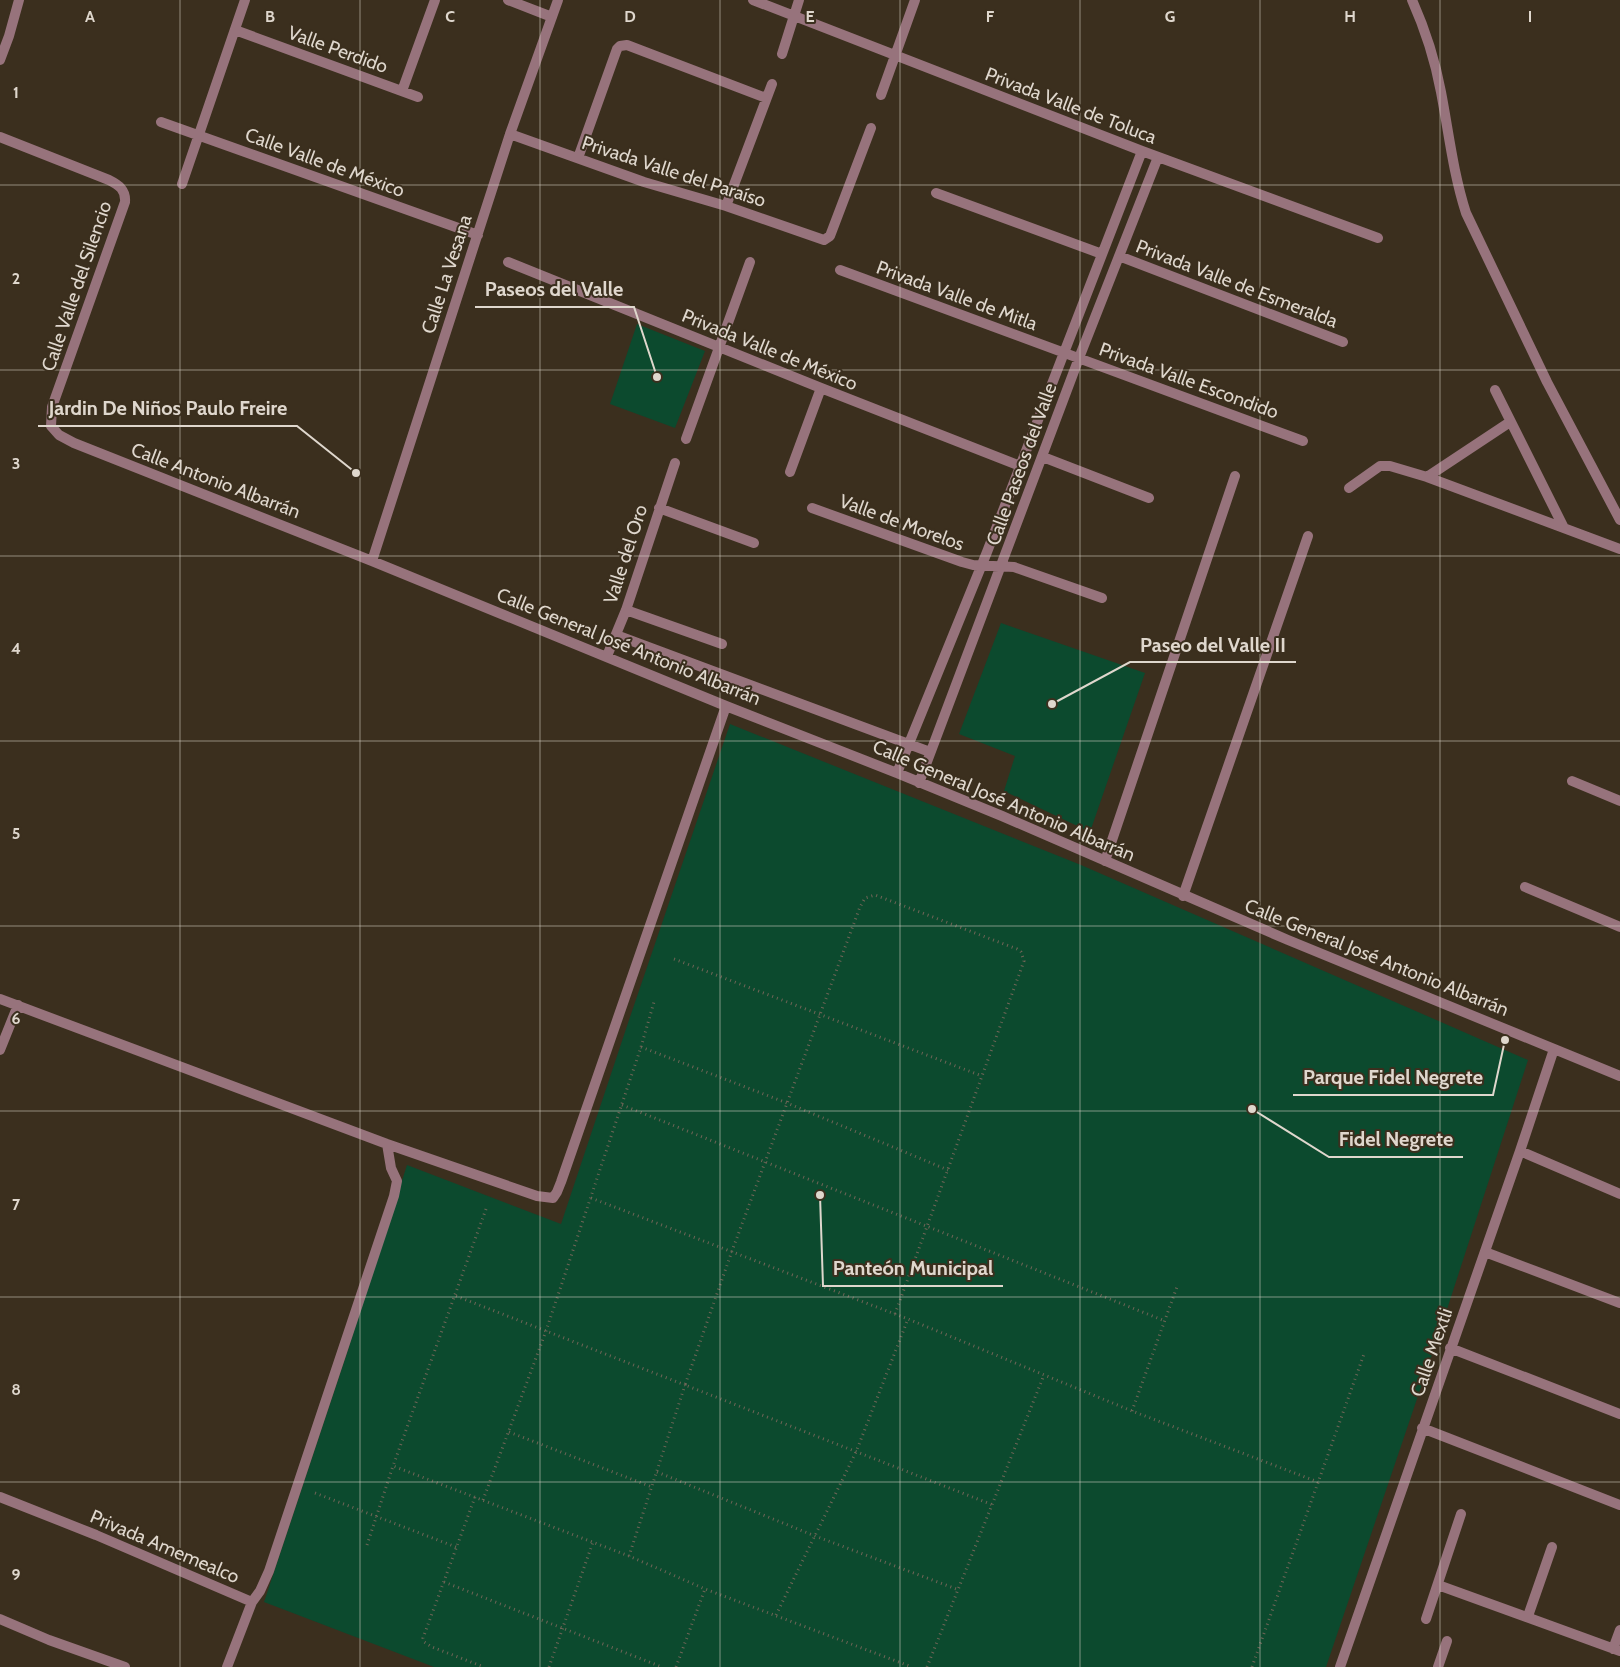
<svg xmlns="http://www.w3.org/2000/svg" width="1620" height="1667" viewBox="0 0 1620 1667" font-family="Cabin,sans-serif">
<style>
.green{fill:#0c4a2e}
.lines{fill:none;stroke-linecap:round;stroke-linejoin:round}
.path{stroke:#706557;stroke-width:3;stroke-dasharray:1 4;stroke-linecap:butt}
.minor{stroke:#97737c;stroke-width:10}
.grid{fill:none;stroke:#dfd7cd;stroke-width:1;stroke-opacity:0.55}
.labels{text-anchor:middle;stroke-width:4;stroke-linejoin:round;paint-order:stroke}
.street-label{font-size:19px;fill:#dfd7cd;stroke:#3b2f1e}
.grid-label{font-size:16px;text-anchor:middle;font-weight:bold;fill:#dfd7cd;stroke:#3b2f1e;stroke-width:4;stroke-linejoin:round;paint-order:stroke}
.leader{fill:none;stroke:#dfd7cd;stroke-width:2}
.callout-dot{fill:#dfd7cd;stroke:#3b2f1e;stroke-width:2}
.callout-label{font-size:20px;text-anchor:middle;font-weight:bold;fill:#dfd7cd;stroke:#3b2f1e;stroke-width:4;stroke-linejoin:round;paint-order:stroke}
</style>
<rect width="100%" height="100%" fill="#3b2f1e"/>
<path class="green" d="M637 324 705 351 675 428 610 404Z
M1001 623 1145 673 1090 832 1004 791 1015 756 959 734Z
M730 724 1081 865 1528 1060 1438 1337 1326 1667H434L264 1602 346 1356 407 1165 561 1224 629 1020Z"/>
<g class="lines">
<path class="path" d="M674 959 982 1076
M641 1047 787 1103 948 1170
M622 1105 1165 1321
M591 1198 908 1319 1132 1411 1318 1482
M486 1209 393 1466 629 1556 705 1589 912 1667
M456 1296 685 1385 629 1556
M895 1314 1024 961 1021 952 1017 949 875 895 865 898 860 907 732 1251 685 1385 993 1505
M1132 1411 1178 1284
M509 1432 652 1487
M657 1472 815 1536 959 1590
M315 1493 456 1547
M475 1497 423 1638 424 1642 432 1647 484 1667
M483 1500 546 1331 641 1047 654 1002
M367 1545 393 1466
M444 1582 662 1667
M776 1615 856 1452 908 1319
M549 1667 593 1542
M676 1667 705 1589
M927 1667 1044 1375
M1252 1667 1364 1354"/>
<path class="minor" d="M508 0 552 17
M753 0 1142 151 1378 238
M1412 0C1425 29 1435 60 1441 92 1449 134 1453 172 1466 213L1547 382 1620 520
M235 30 418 97
M782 54 799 0
M0 60 9 36 19 0
M402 91 435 0
M881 95 915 0
M161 122 478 235
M510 134 644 182 726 206 824 240 830 236 871 128
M0 137 109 180C119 185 126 190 125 202L52 407 51 426 59 435 74 443 372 561 726 706 897 773 1002 816 1288 940 1620 1076
M578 158 617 49 620 46 627 45 766 98
M182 184 245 0
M936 193 1102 254
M726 206 772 84
M1119 256 1343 342
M508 262 821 388 1020 466
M840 270 1303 441
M1495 390 1564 528
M686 439 750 262
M1043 457 1149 498
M790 472 821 388
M1427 477 1510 422
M1349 488 1380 466H1390L1427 477 1620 549
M659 508 754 543
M812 508 962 562 973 565 1014 567 1102 598
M372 561 510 134 558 0
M626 610 722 644
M616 635 930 752
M607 656 626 610 675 463
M897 773 987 552 1142 151
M1572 781 1620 801
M919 783 1079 358 1158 157
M1105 861 1235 476
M1525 887 1620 927
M1183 896 1308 536
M0 999 387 1144 537 1196 553 1198 557 1192 561 1182 726 706
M0 1050 18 1005
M1520 1151 1620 1194
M1485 1252 1620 1303
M1450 1348 1620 1414
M1422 1428 1620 1505
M0 1497 96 1535 252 1602
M1438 1585 1620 1651
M1528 1616 1552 1547
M0 1619 49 1640 125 1667
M1426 1619 1461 1514
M1613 1649 1620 1630
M227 1667 252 1602 260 1591 269 1571 394 1196 397 1181 391 1168 387 1144
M1340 1667 1520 1151 1554 1049
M1438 1667 1447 1641"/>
</g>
<path class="grid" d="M180 0V1667M360 0V1667M540 0V1667M720 0V1667M900 0V1667M1080 0V1667M1260 0V1667M1440 0V1667M0 185H1620M0 370H1620M0 556H1620M0 741H1620M0 926H1620M0 1111H1620M0 1297H1620M0 1482H1620"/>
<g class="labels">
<g class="street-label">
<text transform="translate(338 49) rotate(20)" y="7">Valle Perdido</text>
<text transform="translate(1071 105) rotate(21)" y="7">Privada Valle de Toluca</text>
<text transform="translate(325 162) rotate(20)" y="7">Calle Valle de México</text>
<text transform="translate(674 171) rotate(18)" y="7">Privada Valle del Paraíso</text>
<text transform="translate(446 274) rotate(-72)" y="7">Calle La Vesana</text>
<text transform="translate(1237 283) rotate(21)" y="7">Privada Valle de Esmeralda</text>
<text transform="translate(76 286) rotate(-71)" y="7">Calle Valle del Silencio</text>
<text transform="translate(957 295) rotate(20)" y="7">Privada Valle de Mitla</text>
<text transform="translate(770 349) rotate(22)" y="7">Privada Valle de México</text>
<text transform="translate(1189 380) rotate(20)" y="7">Privada Valle Escondido</text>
<text transform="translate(1021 464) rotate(-70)" y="7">Calle Paseos del Valle</text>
<text transform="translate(216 480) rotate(21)" y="7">Calle Antonio Albarrán</text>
<text transform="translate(902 522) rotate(20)" y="7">Valle de Morelos</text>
<text transform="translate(625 554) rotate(-72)" y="7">Valle del Oro</text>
<text transform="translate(629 646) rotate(22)" y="7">Calle General José Antonio Albarrán</text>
<text transform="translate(1004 800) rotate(23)" y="7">Calle General José Antonio Albarrán</text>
<text transform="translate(1377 957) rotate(22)" y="7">Calle General José Antonio Albarrán</text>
<text transform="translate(1431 1352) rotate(-71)" y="7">Calle Mextli</text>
<text transform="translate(165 1546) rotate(23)" y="7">Privada Amemealco</text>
</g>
</g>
<g class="grid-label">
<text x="90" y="22">A</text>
<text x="270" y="22">B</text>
<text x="450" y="22">C</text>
<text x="630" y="22">D</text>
<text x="810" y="22">E</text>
<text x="990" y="22">F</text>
<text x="1170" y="22">G</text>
<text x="1350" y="22">H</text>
<text x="1530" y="22">I</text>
<text x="16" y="98">1</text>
<text x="16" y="284">2</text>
<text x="16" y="469">3</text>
<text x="16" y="654">4</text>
<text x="16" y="839">5</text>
<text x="16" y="1024">6</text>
<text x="16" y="1210">7</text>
<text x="16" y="1395">8</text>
<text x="16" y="1580">9</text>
</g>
<path class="leader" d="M657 377L634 307H475M356 473L297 426H38M1052 704L1130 662H1296M1505 1040L1493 1095H1293M1252 1109L1329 1157H1463M820 1195L823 1286H1003"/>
<g class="callout-dot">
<circle cx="657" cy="377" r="5"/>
<circle cx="356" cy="473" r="5"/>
<circle cx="1052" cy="704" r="5"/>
<circle cx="1505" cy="1040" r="5"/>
<circle cx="1252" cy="1109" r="5"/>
<circle cx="820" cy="1195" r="5"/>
</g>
<g class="callout-label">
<text x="554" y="296">Paseos del Valle</text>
<text x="168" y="415">Jardin De Niños Paulo Freire</text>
<text x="1213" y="652">Paseo del Valle II</text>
<text x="1393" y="1084">Parque Fidel Negrete</text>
<text x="1396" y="1146">Fidel Negrete</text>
<text x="913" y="1275">Panteón Municipal</text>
</g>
</svg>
